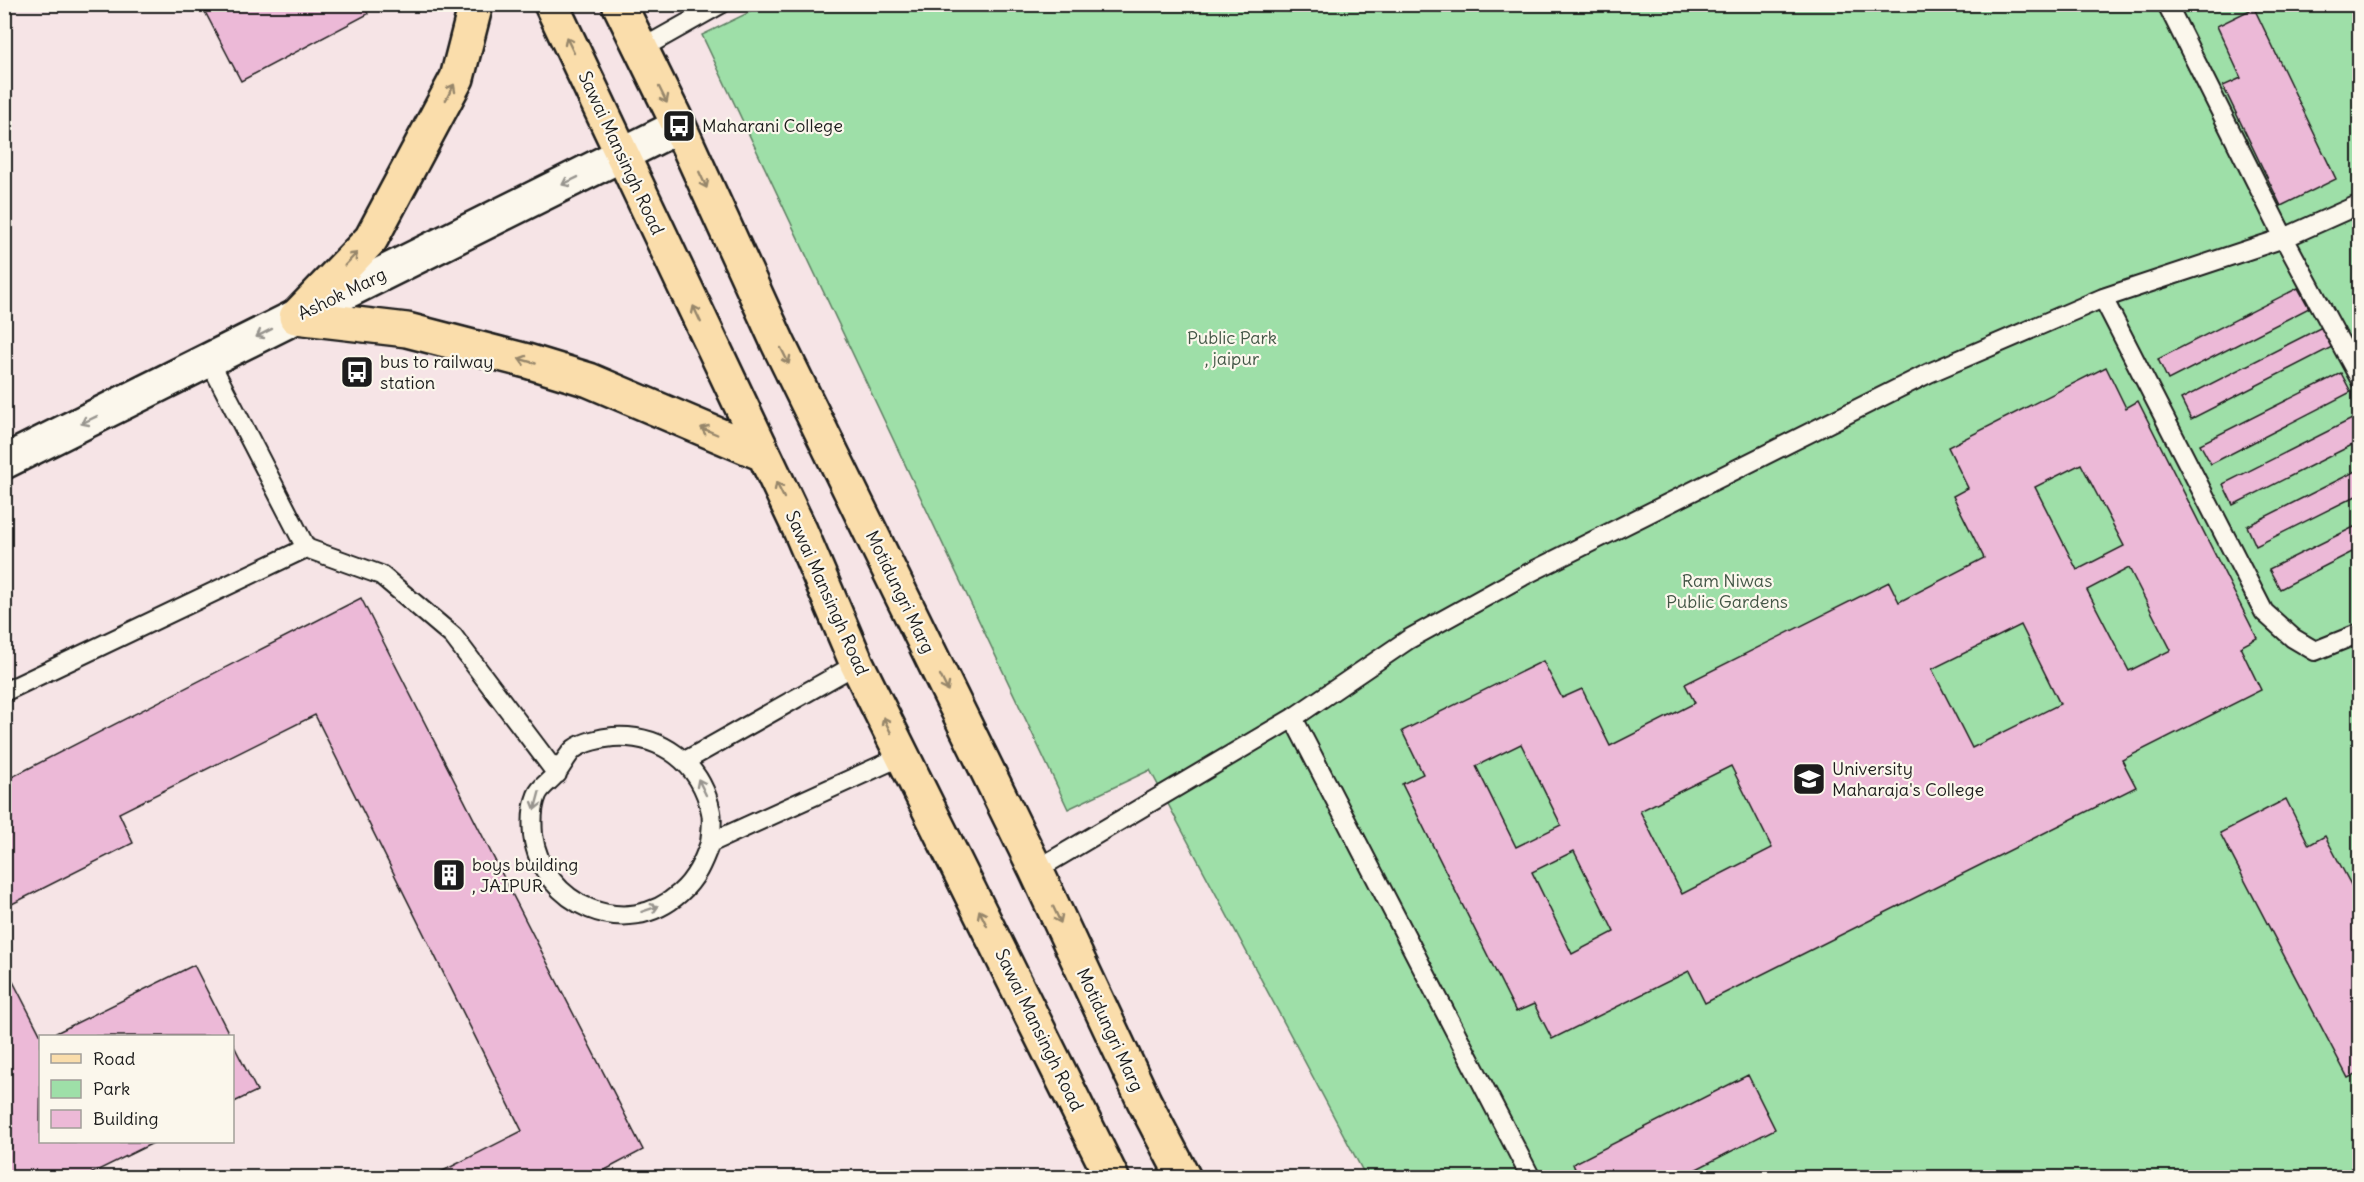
<svg xmlns="http://www.w3.org/2000/svg" width="2364" height="1182" viewBox="0 0 2364 1182" font-family="Delius,sans-serif">
<style>
.green{fill:#9edfa8;stroke:#5d7e62;stroke-width:1.5}
.building{fill:#ecb9d7;stroke:#1c1c1c;stroke-width:1.5;fill-rule:evenodd}
.lines{fill:none;stroke-linecap:round;stroke-linejoin:round}
.service-casing{stroke:#1c1c1c;stroke-width:22}
.tertiary-casing{stroke:#1c1c1c;stroke-width:38}
.primary-casing{stroke:#1c1c1c;stroke-width:38}
.service{stroke:#fbf7ec;stroke-width:18}
.tertiary{stroke:#fbf7ec;stroke-width:33}
.primary{stroke:#faddab;stroke-width:33}
.oneway{stroke:#96866b}
.oneway2{stroke:#97948e}
.labels{text-anchor:middle;stroke-width:4.5;stroke-linejoin:round;paint-order:stroke}
.poi-label{font-size:18px;fill:#1c1c1c;stroke:#fbf7ec;text-anchor:start}
.street-label{font-size:18px;fill:#1c1c1c;stroke:#fbf7ec}
.park-label{font-size:18px;fill:#435646;stroke:#fbf7ec}
</style>
<rect width="100%" height="100%" fill="#f6e4e6"/>
<filter id="ink" filterUnits="userSpaceOnUse"><feTurbulence type="fractalNoise" baseFrequency=".0167" numOctaves="2"/><feDisplacementMap in="SourceGraphic" scale="12" xChannelSelector="R" yChannelSelector="G"/><feConvolveMatrix kernelMatrix="1 2 1 2 8 2 1 2 1" color-interpolation-filters="sRGB"/></filter>
<g filter="url(#ink)">
<path class="green" d="M746 4 2359 5V1177H1366L1150 770 1068 809 702 35 750 12Z"/>
<path class="building" d="M201 4H363L368 14 241 81Z
M2254 8 2336 179 2281 206 2223 86 2241 78 2217 26Z
M2298 288 2309 308 2168 380 2158 359Z
M2322 327 2332 347 2191 419 2181 399Z
M2106 367 2126 408 2138 401 2257 638 2240 647 2261 690 2122 760 2136 787 1705 1003 1689 971 1552 1039 1534 1004 1516 1012 1402 784 1423 774 1402 731 1543 661 1562 698 1582 689 1610 746 1695 703 1685 684 1889 582 1899 602 1984 558 1953 496 1968 488 1948 447ZM2081 464 2124 546 2077 570 2035 487ZM2129 568 2171 650 2129 671 2087 590ZM2021 625 2060 704 1972 748 1932 669ZM1521 744 1561 825 1516 847 1476 766ZM1731 766 1772 848 1682 894 1640 811ZM1574 851 1614 932 1572 954 1532 872Z
M2341 373 2351 392 2211 464 2200 444Z
M2360 415V441L2233 505 2223 484Z
M2360 469V494L2256 546 2247 526Z
M2360 524V548L2280 589 2269 569Z
M361 598 643 1150 590 1178H429L522 1131 315 715 119 813 133 843 4 908V781Z
M2286 799 2309 845 2325 836 2360 902V1072L2348 1078 2220 833Z
M4 964 41 1036 40 1142H155L92 1173 94 1178H4Z
M194 965 230 1036H50Z
M232 1042 257 1091 232 1103Z
M1748 1075 1775 1129 1679 1178H1579L1573 1164Z"/>
<g class="lines">
<defs>
<path id="service" d="M2167 4 2284 238 2360 204
M641 49 721 4
M2103 298 2264 612 2293 638 2315 651 2360 633
M209 360 306 548
M4 692 306 548 381 575 453 636 557 774
M1293 718 1409 639 1523 576 1929 373 2103 298 2284 238 2360 379
M685 761 857 664
M710 843C711 833 713 821 711 812 701 763 661 734 613 737 602 738 583 742 574 749 567 755 562 767 555 775 550 781 540 787 537 795 532 807 532 823 533 835 542 905 626 942 680 893 696 879 703 862 710 843L902 756
M1036 870 1293 718 1531 1178"/>
<path id="tertiary" d="M4 462 679 126"/>
<path id="primary" d="M551 4 800 530 857 664 1112 1178
M619 4 679 126 778 343 1036 870 1144 1101 1184 1178
M296 317 407 330 527 361 589 380 763 454
M296 317 371 239 457 78 476 4"/>
</defs>
<use href="#service" class="service-casing"/>
<use href="#tertiary" class="tertiary-casing"/>
<use href="#primary" class="primary-casing"/>
<use href="#service" class="service"/>
<use href="#tertiary" class="tertiary"/>
<use href="#primary" class="primary"/>
</g>
<defs><path id="oneway-shaft" d="M-6 0H5M1.5-3L5.5 0L1.5 3" fill="none" stroke-width="1.6" stroke-linecap="round" stroke-linejoin="round" transform="scale(1.5)"/></defs>
<g class="oneway">
<use href="#oneway-shaft" transform="translate(570 45) rotate(-116)"/>
<use href="#oneway-shaft" transform="translate(450 92) rotate(-62)"/>
<use href="#oneway-shaft" transform="translate(663 95) rotate(64)"/>
<use href="#oneway-shaft" transform="translate(703 180) rotate(65)"/>
<use href="#oneway-shaft" transform="translate(351 259) rotate(-46)"/>
<use href="#oneway-shaft" transform="translate(697 314) rotate(-115)"/>
<use href="#oneway-shaft" transform="translate(785 356) rotate(64)"/>
<use href="#oneway-shaft" transform="translate(527 361) rotate(-164)"/>
<use href="#oneway-shaft" transform="translate(709 431) rotate(-157)"/>
<use href="#oneway-shaft" transform="translate(780 490) rotate(-116)"/>
<use href="#oneway-shaft" transform="translate(944 683) rotate(64)"/>
<use href="#oneway-shaft" transform="translate(887 725) rotate(-116)"/>
<use href="#oneway-shaft" transform="translate(1057 915) rotate(65)"/>
<use href="#oneway-shaft" transform="translate(983 918) rotate(-116)"/>
</g>
<g class="oneway2">
<use href="#oneway-shaft" transform="translate(570 181) rotate(154)"/>
<use href="#oneway-shaft" transform="translate(264 333) rotate(153)"/>
<use href="#oneway-shaft" transform="translate(89 420) rotate(154)"/>
<use href="#oneway-shaft" transform="translate(702 787) rotate(-116)"/>
<use href="#oneway-shaft" transform="translate(537 801) rotate(105)"/>
<use href="#oneway-shaft" transform="translate(650 909) rotate(-18)"/>
</g>
</g>
<defs>
<symbol id="bus-square" viewBox="-11 -11 22 22"><rect x="-9" y="-9" width="18" height="18" rx="4" fill="#1c1c1c" stroke="#fbf7ec"/><path d="M-5-6H5V4H4V6H2V4H-2V6H-4V4H-5ZM-3.5-4V0h7V-4ZM-3.5 1.2v1.5H-2V1.2ZM2 1.2v1.5H3.5V1.2Z" fill="#fff"/></symbol>
<symbol id="university-square" viewBox="-11 -11 22 22"><rect x="-9" y="-9" width="18" height="18" rx="4" fill="#1c1c1c" stroke="#fbf7ec"/><path d="M0-5L7-2L0 1L-7-2ZM-4 1L0 2.5L4 1V4Q0 6-4 4Z" fill="#fff"/></symbol>
<symbol id="building-square" viewBox="-11 -11 22 22"><rect x="-9" y="-9" width="18" height="18" rx="4" fill="#1c1c1c" stroke="#fbf7ec"/><path d="M-4-6H4V6H1V3H-1V6H-4ZM-2.5-4.3h1.7v1.8h-1.7ZM.8-4.3h1.7v1.8H.8ZM-2.5-1h1.7V.8h-1.7ZM.8-1h1.7V.8H.8Z" fill="#fff"/></symbol>
</defs>
<g fill-rule="evenodd">
<use href="#bus-square" x="660" y="107" width="38" height="38"/>
<use href="#bus-square" x="338" y="353" width="38" height="38"/>
<use href="#university-square" x="1790" y="760" width="38" height="38"/>
<use href="#building-square" x="430" y="856" width="38" height="38"/>
</g>
<g class="labels">
<g class="poi-label">
<text x="702" y="132">Maharani College</text>
<text x="380" y="368">bus to railway<tspan x="380" dy="21">station</tspan></text>
<text x="1832" y="775">University<tspan x="1832" dy="21">Maharaja's College</tspan></text>
<text x="472" y="871">boys building<tspan x="472" dy="21">, JAIPUR</tspan></text>
</g>
<g class="street-label">
<text transform="translate(621 153) rotate(65)" y="6">Sawai Mansingh Road</text>
<text transform="translate(342 294) rotate(-26)" y="6">Ashok Marg</text>
<text transform="translate(900 592) rotate(64)" y="6">Motidungri Marg</text>
<text transform="translate(827 593) rotate(66)" y="6">Sawai Mansingh Road</text>
<text transform="translate(1039 1030) rotate(64)" y="6">Sawai Mansingh Road</text>
<text transform="translate(1110 1030) rotate(65)" y="6">Motidungri Marg</text>
</g>
<g class="park-label">
<text x="1232" y="344">Public Park<tspan x="1232" dy="21">, jaipur</tspan></text>
<text x="1727" y="587">Ram Niwas<tspan x="1727" dy="21">Public Gardens</tspan></text>
</g>
</g>
<rect width="2364" height="1182" fill="none" stroke="#fbf7ec" stroke-width="24"/>
<rect x="12" y="12" width="2340" height="1158" fill="none" stroke="#1c1c1c" stroke-width="2" filter="url(#ink)"/>
<rect x="39" y="1035" width="195" height="108" fill="#fbf7ec" stroke="#a29f99" stroke-width="1.5"/>
<rect x="51" y="1054" width="30" height="9" fill="#faddab" stroke="#a29f99" stroke-width="1.5"/>
<text x="93" y="1065" font-size="18" fill="#1c1c1c">Road</text>
<rect x="51" y="1080" width="30" height="18" fill="#9edfa8" stroke="#a29f99" stroke-width="1.5"/>
<text x="93" y="1095" font-size="18" fill="#1c1c1c">Park</text>
<rect x="51" y="1110" width="30" height="18" fill="#ecb9d7" stroke="#a29f99" stroke-width="1.5"/>
<text x="93" y="1125" font-size="18" fill="#1c1c1c">Building</text>
</svg>
